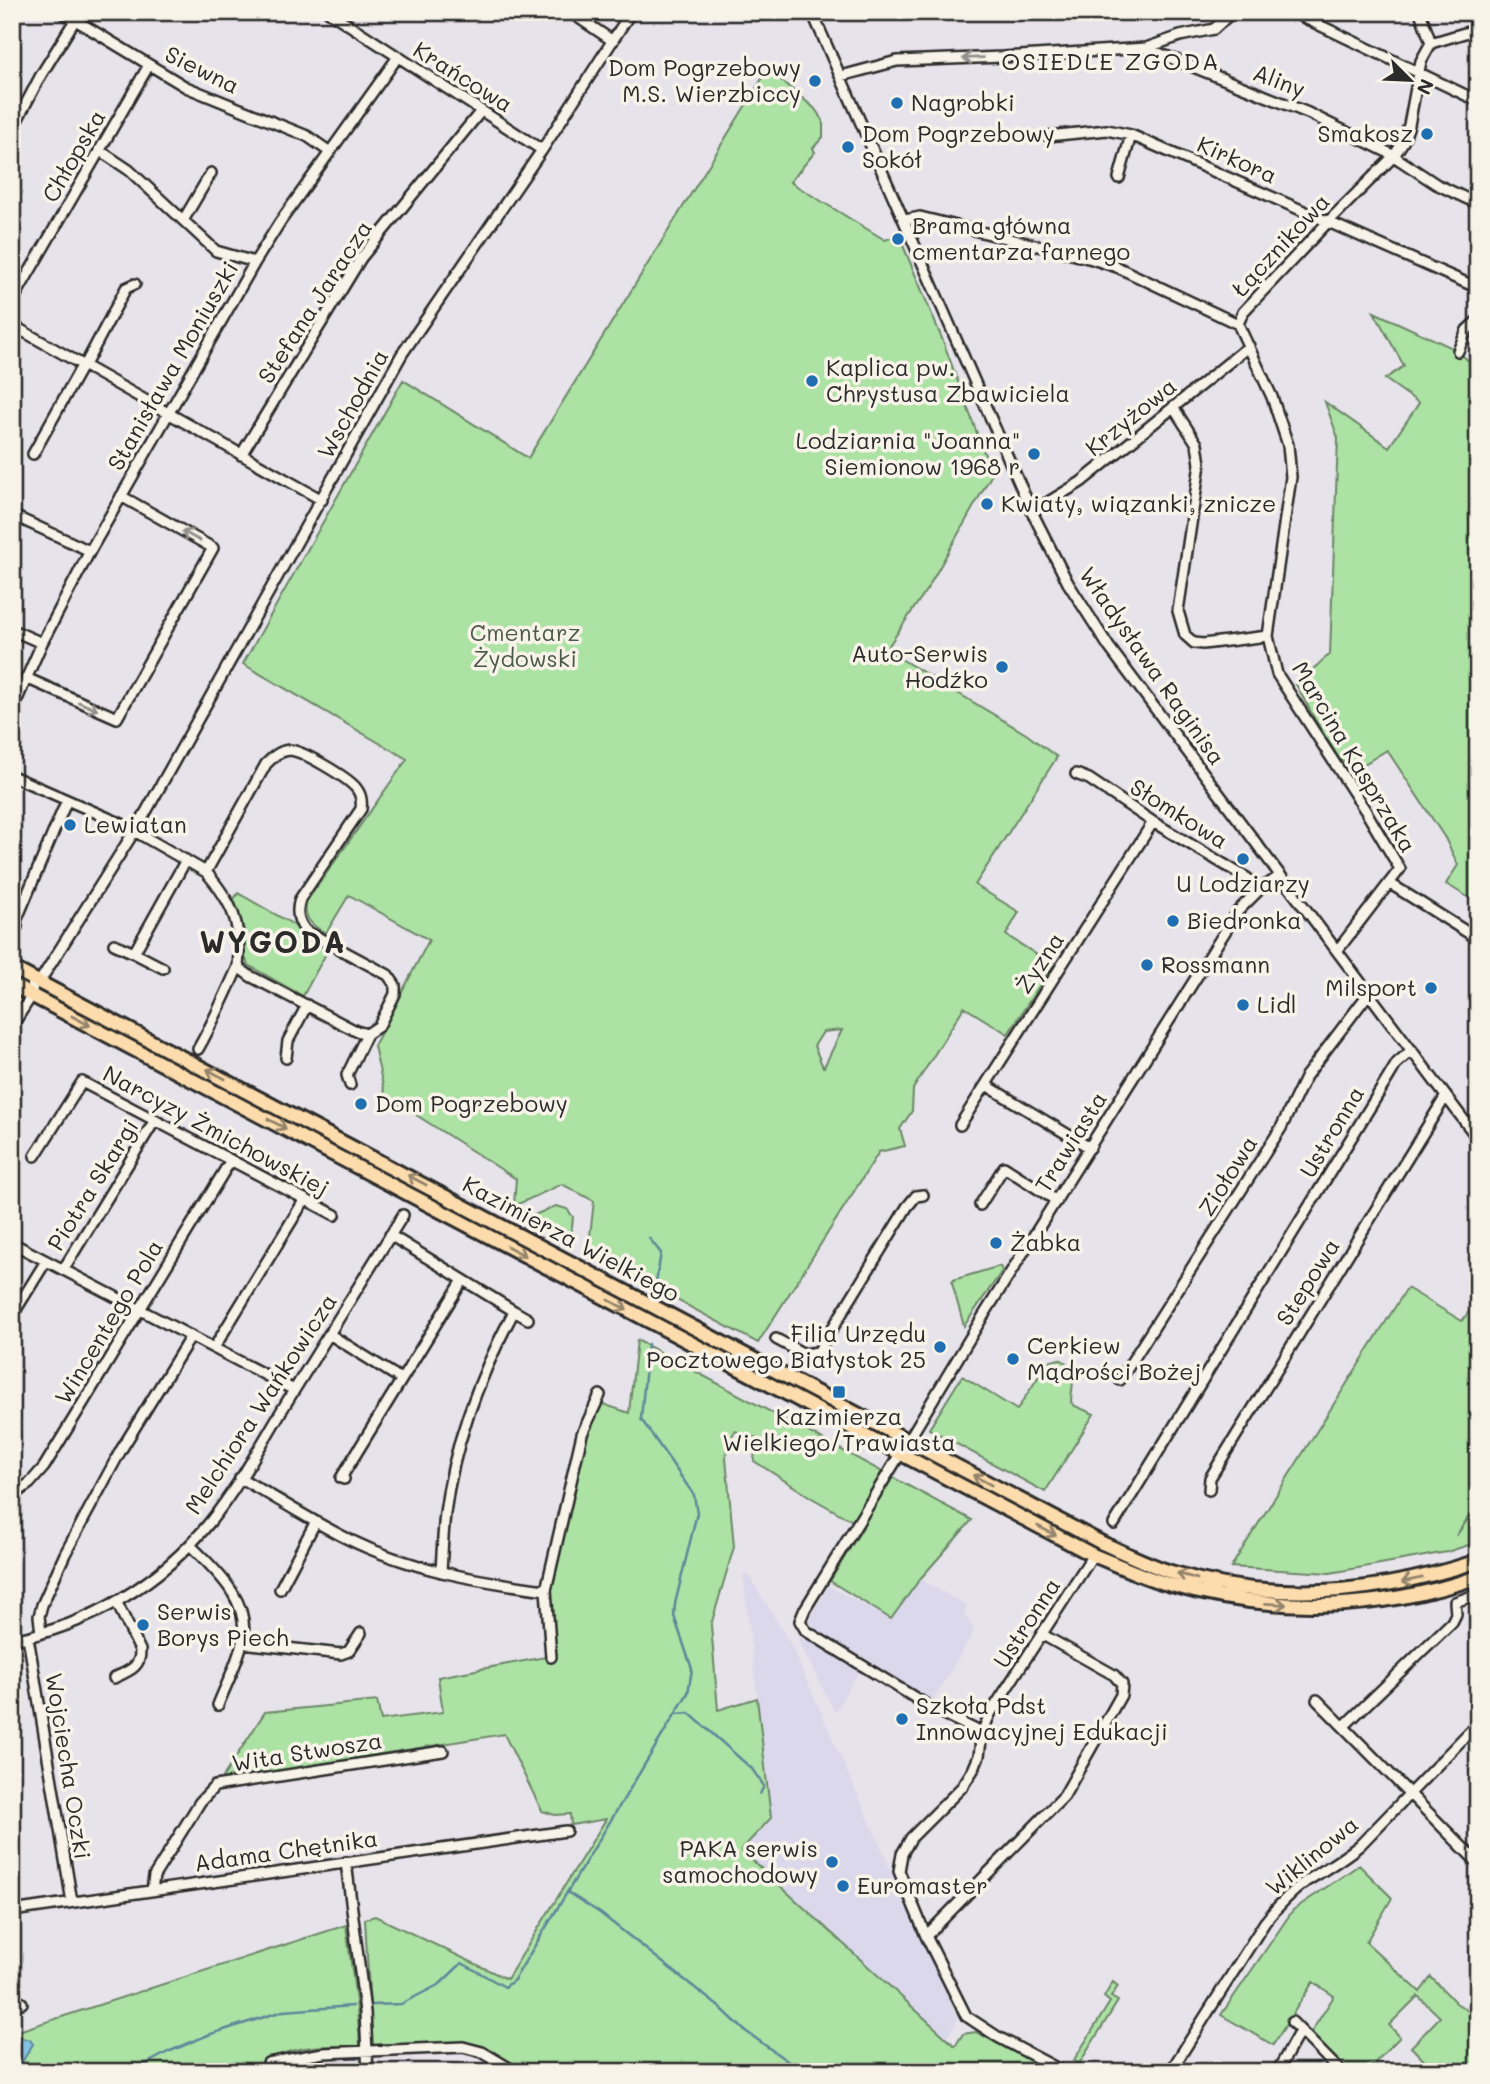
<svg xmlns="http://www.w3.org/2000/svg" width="1490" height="2084" viewBox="0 0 1490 2084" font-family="Mali,sans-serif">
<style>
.built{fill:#dbd8ec}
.green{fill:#ace2a4;stroke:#6c8668;stroke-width:2;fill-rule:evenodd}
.water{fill:#84c2e4;stroke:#60869a;stroke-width:2}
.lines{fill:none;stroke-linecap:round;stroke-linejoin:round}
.stream{stroke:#60869a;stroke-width:2.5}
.minor-casing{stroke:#2b2b2b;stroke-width:14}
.major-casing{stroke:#2b2b2b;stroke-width:18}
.minor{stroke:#f7f3e8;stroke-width:9}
.major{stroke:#fcdcac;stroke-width:12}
.oneway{stroke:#918f8a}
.oneway2{stroke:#94846c}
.poi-dot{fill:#1f6fb2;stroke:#f7f3e8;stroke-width:2.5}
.labels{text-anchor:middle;stroke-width:7;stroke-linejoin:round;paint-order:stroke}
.poi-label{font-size:23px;fill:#2b2b2b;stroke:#f7f3e8;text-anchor:start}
.street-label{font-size:23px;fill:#2b2b2b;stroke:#f7f3e8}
.park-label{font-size:23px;fill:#4b5949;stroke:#f7f3e8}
.neighbourhood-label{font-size:24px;letter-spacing:2px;fill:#2b2b2b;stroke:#f7f3e8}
.district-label{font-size:30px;font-weight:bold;letter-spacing:2px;fill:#2b2b2b;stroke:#f7f3e8}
</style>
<rect width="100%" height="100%" fill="#e6e3ea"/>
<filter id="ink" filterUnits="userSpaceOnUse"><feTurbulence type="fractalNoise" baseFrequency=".0143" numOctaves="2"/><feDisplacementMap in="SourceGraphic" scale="14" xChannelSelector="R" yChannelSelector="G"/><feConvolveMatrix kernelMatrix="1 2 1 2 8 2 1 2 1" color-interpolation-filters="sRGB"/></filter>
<g filter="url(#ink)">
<path class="built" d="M743 1575 749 1576 790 1643 958 2019 946 2039 741 1850 771 1818Z
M920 1579 967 1606 964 1614 974 1631 933 1701 811 1627 810 1617 828 1586 891 1619Z
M800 1636 861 1671 853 1680 835 1713 798 1640Z"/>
<path class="green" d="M768 69 814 108 823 120V137L813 148 815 152 790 182 885 240 893 237 902 243 943 341 992 474 929 586 886 650 1026 734 1057 757 975 885 1019 912 1006 935 1053 965 1008 1034 964 1007 913 1089 912 1111 900 1129 905 1146 879 1152 758 1343 584 1251 590 1235 594 1201 562 1184 514 1206 516 1179 385 1095 374 1046 429 940 349 895 326 933C312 926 302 918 307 901L407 759 243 664 403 380 528 458ZM842 1030 824 1067H823L814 1046 823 1032Z
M1374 312 1455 349 1478 369V903L1446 884 1458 865 1445 838 1387 750 1356 769 1351 760 1346 762 1340 760 1314 718 1296 684 1330 654 1338 438 1325 402 1389 447 1419 403 1385 379 1404 366Z
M238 893 294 925 304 937 328 950 303 996 248 965 245 957 244 931 234 899Z
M556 1206 567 1209 573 1217 571 1235 573 1245 520 1217 532 1216Z
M1000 1266 1002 1271 964 1326 952 1283 953 1280Z
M1407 1288 1462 1321 1478 1299V1502L1456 1536 1478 1505V1542L1447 1552 1330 1573 1231 1567Z
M637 1340 972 1520 920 1579 891 1619 830 1581 863 1527 812 1498 754 1461 756 1438 735 1431 727 1447 726 1458 734 1547 711 1625 718 1710 757 1698 771 1818 741 1850 955 2046 963 2034 976 2032 1052 2072H516L482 2052 394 2050 390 2044 372 2045 365 1919 375 1916 507 1979 606 1819 571 1825 570 1814 555 1815 542 1811 504 1734 221 1780 265 1712 377 1701 381 1720 443 1712 438 1677 551 1656 546 1590 582 1434 597 1402 629 1413Z
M1059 1359C1081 1367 1071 1385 1071 1402L1075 1406 1094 1414 1045 1492 929 1429 962 1376 1017 1410 1048 1362Z
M1359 1865 1392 1898 1366 1942 1420 1992 1431 1977 1456 2003 1478 2017V2072H1435L1411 2047 1440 2017 1418 1996 1389 2025 1400 2037 1366 2072H1350L1310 2034 1334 1996 1313 1982 1273 2045 1221 2015 1293 1910Z
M346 1925C351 1966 358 2005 360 2046 334 2046 305 2044 280 2055 268 2061 257 2067 244 2072H12V2033Z
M1113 1982 1118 1986 1111 1997 1118 2001 1079 2064 1074 2060 1110 2002 1104 1997Z"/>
<path class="water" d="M18 2037 30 2040 33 2044 22 2062 19 2064 12 2061V2041Z"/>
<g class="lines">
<path class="stream" d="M649 1238 661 1253 656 1283
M675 1714 689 1713 752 1769 764 1786 760 1794
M567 1892 600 1913 723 2010 744 2030 797 2068 794 2072
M372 2005 401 2004 440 1984 462 1963 505 1987 514 1980 688 1693 692 1669 674 1616 675 1604 697 1513 694 1495 641 1419 648 1344
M131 2072 168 2052 208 2035 283 2011 353 2006"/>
<defs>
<path id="minor" d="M62 12 186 87 307 136 330 152
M329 12 542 150
M570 12 613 41
M812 12 1032 512 1068 583 1109 647 1478 1139
M1292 12 1478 101
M1420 12 1431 43
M1146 48 1308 113 1389 153 1436 184 1478 204
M841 76 897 61 1003 57 1146 48 1180 36 1214 29 1232 12
M12 130 41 75 75 20
M1048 136 1107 130 1131 135 1478 288
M99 150 129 170 216 251 255 262
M1119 178 1131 135
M184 219 211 173
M905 220 920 217 1092 259 1117 267 1238 324
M12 302 149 65
M1238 324 1272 397 1288 445 1291 477 1268 636 1277 674 1365 810 1400 869 1337 951
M1238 324 1243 312 1328 222 1394 156 1403 142 1409 125 1421 61 1431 43 1478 29
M12 325 322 500
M1458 351 1467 330 1478 320
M84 367 126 288 135 284
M1173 407 1197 444 1200 464 1178 611 1185 635 1194 643 1203 644 1268 636
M33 454 82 366
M241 455 361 258 481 111
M1032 512 1081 482 1249 346
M12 515 90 551
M12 630 42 643
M26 678 117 718 213 548 121 496
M12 711 42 643 90 551 255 262 280 222 397 58
M1076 774 1089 779 1153 822 1247 878 1259 890
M12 776 122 824 206 872 266 764C273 757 279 751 289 750 302 750 348 778 356 788 361 794 362 802 361 809L300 899C296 911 297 921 306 931L388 975 395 985V994L379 1026 367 1034 356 1031 250 976 238 967C242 925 233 903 206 872
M1389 883 1478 939
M17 927 16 921 67 800
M114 944 134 953
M163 968 134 953 186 860
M40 981 142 819 402 354 542 150 631 12
M12 1026 32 995 33 978
M198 1049C213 1023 225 995 238 967
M286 1058 288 1041 307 1005
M350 1085 347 1075 367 1034
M986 1085 1090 1148
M960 1125 1153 822
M35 1156 82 1082 335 1215
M980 1205 1004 1167 1057 1201
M390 1235 514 1311C480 1375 454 1441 445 1513 443 1533 442 1553 441 1572
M12 1243 294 1390
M63 1270 155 1120
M514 1311 528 1319
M12 1316 46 1261
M329 1334 401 1379
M776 1339 804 1354 818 1352 907 1207 916 1196 923 1195
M214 1348 305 1199
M1120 1380 1281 1128 1306 1076 1369 993
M908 1441 982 1318 1238 911 1259 890 1280 876
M900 1454 805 1609 800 1621 806 1631 935 1710 982 1733
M240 1478C277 1498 311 1521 348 1539 411 1570 478 1581 546 1590
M344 1479 341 1478 463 1280
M1209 1490 1210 1478 1446 1096
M12 1496 30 1483 44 1467 231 1160
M1114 1524 1388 1078 1397 1063 1412 1050
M190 1545C216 1571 252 1601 242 1643 237 1664 226 1685 218 1705
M280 1589 315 1523
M41 1633 39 1616 42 1605 65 1554 121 1450 191 1336
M28 1637 72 1902
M12 1640C89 1626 161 1583 210 1522 242 1482 266 1435 293 1392 330 1333 366 1274 403 1215
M242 1643 341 1654 349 1651 361 1633
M551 1657 546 1590 582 1434 600 1395
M114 1678C128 1671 141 1668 140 1650L117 1603
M1317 1700 1478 1863
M1344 1726 1452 1622 1456 1614 1455 1602 1478 1594
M346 1862 365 2012 368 2072
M152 1890 154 1876 200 1802 215 1786 443 1751
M12 1911 566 1831
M926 1936 1064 1796 1121 1695 1122 1684 1114 1675 1043 1635
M12 1997 22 2003
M1292 2022 1341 2072
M268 2063 323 2053 463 2047 482 2052 516 2072
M1064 2072 998 2037 966 2016 926 1936 899 1871 902 1854 911 1838 962 1787 973 1770 979 1756 982 1733 990 1714 1093 1555
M1170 2072 1265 1922C1277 1907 1290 1893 1305 1882 1324 1870 1343 1859 1360 1845L1478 1723
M1277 2072 1300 2031"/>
<path id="major" d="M12 968 1102 1543C1125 1553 1148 1565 1171 1572 1273 1604 1378 1594 1478 1561
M12 985 1093 1555C1118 1565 1142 1577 1168 1584 1270 1614 1377 1612 1478 1577"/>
</defs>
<use href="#minor" class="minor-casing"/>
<use href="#major" class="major-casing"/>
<use href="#minor" class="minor"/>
<use href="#major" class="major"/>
</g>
<defs><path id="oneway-shaft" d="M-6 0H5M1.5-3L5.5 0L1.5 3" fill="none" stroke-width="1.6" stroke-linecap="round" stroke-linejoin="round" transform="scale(1.75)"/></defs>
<g class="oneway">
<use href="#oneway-shaft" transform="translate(973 58) rotate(178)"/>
<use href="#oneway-shaft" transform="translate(191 536) rotate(-151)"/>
<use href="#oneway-shaft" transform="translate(88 706) rotate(23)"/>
</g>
<g class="oneway2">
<use href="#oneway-shaft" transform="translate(81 1021) rotate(28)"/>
<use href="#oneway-shaft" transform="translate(216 1074) rotate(-152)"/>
<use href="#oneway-shaft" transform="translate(277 1124) rotate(28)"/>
<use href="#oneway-shaft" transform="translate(417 1180) rotate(-152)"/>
<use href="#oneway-shaft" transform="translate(516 1251) rotate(28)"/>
<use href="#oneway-shaft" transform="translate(618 1305) rotate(28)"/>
<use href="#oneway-shaft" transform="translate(982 1480) rotate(-152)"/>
<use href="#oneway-shaft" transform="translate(1047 1531) rotate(28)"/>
<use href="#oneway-shaft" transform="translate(1187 1576) rotate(-164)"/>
<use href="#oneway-shaft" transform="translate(1412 1580) rotate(168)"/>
<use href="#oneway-shaft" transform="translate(1276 1604) rotate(3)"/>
</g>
</g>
<g class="poi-dot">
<circle cx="815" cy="81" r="7"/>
<circle cx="897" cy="103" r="7"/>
<circle cx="1427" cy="134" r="7"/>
<circle cx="848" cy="147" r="7"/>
<circle cx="898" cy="239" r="7"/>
<circle cx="812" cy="381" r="7"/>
<circle cx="1034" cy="454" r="7"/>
<circle cx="987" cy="504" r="7"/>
<circle cx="1002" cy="667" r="7"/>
<circle cx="70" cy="825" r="7"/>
<circle cx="1243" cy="859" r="7"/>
<circle cx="1173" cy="921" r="7"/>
<circle cx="1147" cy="965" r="7"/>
<circle cx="1431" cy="988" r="7"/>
<circle cx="1243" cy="1005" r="7"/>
<circle cx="361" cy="1104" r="7"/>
<circle cx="996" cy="1243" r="7"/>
<circle cx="940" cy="1347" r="7"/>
<circle cx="1013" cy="1359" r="7"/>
<rect x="832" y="1385" width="14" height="14" rx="3.5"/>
<circle cx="143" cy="1625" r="7"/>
<circle cx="902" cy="1719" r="7"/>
<circle cx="832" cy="1862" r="7"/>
<circle cx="843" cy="1886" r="7"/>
</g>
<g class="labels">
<g class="poi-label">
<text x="801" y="76" text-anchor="end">Dom Pogrzebowy<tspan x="801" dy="26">M.S. Wierzbiccy</tspan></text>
<text x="911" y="111">Nagrobki</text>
<text x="862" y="142">Dom Pogrzebowy<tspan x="862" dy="26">Sokół</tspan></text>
<text x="1413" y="142" text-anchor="end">Smakosz</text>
<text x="912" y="234">Brama główna<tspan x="912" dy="26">cmentarza farnego</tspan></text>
<text x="826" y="376">Kaplica pw.<tspan x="826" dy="26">Chrystusa Zbawiciela</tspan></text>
<text x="1020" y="449" text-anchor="end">Lodziarnia "Joanna"<tspan x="1020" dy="26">Siemionow 1968 r</tspan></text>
<text x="1001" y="512">Kwiaty, wiązanki, znicze</text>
<text x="988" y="662" text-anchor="end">Auto-Serwis<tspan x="988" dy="26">Hodźko</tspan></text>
<text x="84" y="833">Lewiatan</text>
<text x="1243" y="892" text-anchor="middle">U Lodziarzy</text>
<text x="1187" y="929">Biedronka</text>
<text x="1161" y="973">Rossmann</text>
<text x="1417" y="996" text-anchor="end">Milsport</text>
<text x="1257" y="1013">Lidl</text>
<text x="375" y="1112">Dom Pogrzebowy</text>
<text x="1010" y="1251">Żabka</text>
<text x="926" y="1342" text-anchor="end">Filia Urzędu<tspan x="926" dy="26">Pocztowego Białystok 25</tspan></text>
<text x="1027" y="1354">Cerkiew<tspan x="1027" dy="26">Mądrości Bożej</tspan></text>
<text x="839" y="1425" text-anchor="middle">Kazimierza<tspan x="839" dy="26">Wielkiego/Trawiasta</tspan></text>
<text x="157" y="1620">Serwis<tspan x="157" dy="26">Borys Piech</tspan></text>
<text x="916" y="1714">Szkoła Pdst<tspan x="916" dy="26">Innowacyjnej Edukacji</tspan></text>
<text x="818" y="1857" text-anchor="end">PAKA serwis<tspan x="818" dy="26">samochodowy</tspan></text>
<text x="857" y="1894">Euromaster</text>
</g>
<g class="street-label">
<text transform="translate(202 70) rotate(26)" y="8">Siewna</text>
<text transform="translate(463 77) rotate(32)" y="8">Krańcowa</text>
<text transform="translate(1279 81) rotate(21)" y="8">Aliny</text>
<text transform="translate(74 156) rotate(-60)" y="8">Chłopska</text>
<text transform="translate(1237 160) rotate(24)" y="8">Kirkora</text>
<text transform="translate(1281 245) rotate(-47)" y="8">Łącznikowa</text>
<text transform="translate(315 302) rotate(-57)" y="8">Stefana Jaracza</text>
<text transform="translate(173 366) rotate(-60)" y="8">Stanisława Moniuszki</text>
<text transform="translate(353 404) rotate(-61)" y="8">Wschodnia</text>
<text transform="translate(1131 417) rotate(-39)" y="8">Krzyżowa</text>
<text transform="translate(1152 666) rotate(55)" y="8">Władysława Raginisa</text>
<text transform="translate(1354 757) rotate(59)" y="8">Marcina Kasprzaka</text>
<text transform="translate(1179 814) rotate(32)" y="8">Słomkowa</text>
<text transform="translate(1040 963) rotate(-57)" y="8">Żyzna</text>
<text transform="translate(216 1131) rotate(28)" y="8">Narcyzy Żmichowskiej</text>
<text transform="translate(1332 1132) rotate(-59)" y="8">Ustronna</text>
<text transform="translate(1071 1142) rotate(-58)" y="8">Trawiasta</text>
<text transform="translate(1228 1176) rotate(-58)" y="8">Ziołowa</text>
<text transform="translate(93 1185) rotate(-58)" y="8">Piotra Skargi</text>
<text transform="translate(571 1239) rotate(28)" y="8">Kazimierza Wielkiego</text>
<text transform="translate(1308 1282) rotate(-58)" y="8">Stepowa</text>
<text transform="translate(109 1322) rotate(-59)" y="8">Wincentego Pola</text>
<text transform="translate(261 1404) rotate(-57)" y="8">Melchiora Wańkowicza</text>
<text transform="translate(1027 1623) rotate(-57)" y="8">Ustronna</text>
<text transform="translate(307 1752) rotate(-9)" y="8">Wita Stwosza</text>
<text transform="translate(68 1766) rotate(81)" y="8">Wojciecha Oczki</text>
<text transform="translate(286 1851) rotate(-8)" y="8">Adama Chętnika</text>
<text transform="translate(1312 1856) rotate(-39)" y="8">Wiklinowa</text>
</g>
<g class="park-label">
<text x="525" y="641">Cmentarz<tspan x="525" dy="26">Żydowski</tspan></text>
</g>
<g class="neighbourhood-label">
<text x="1111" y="70">OSIEDLE ZGODA</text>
</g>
<g class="district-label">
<text x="273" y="953">WYGODA</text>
</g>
</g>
<rect width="1490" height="2084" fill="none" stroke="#f7f3e8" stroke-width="42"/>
<rect x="21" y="21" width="1448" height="2042" fill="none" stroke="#2b2b2b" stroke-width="2.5" filter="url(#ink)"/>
<g transform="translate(1410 80) rotate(114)" stroke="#f7f3e8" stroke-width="5" paint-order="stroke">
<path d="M0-5L12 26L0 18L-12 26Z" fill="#2b2b2b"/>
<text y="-10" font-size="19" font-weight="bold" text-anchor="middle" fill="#2b2b2b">N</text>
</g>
</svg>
